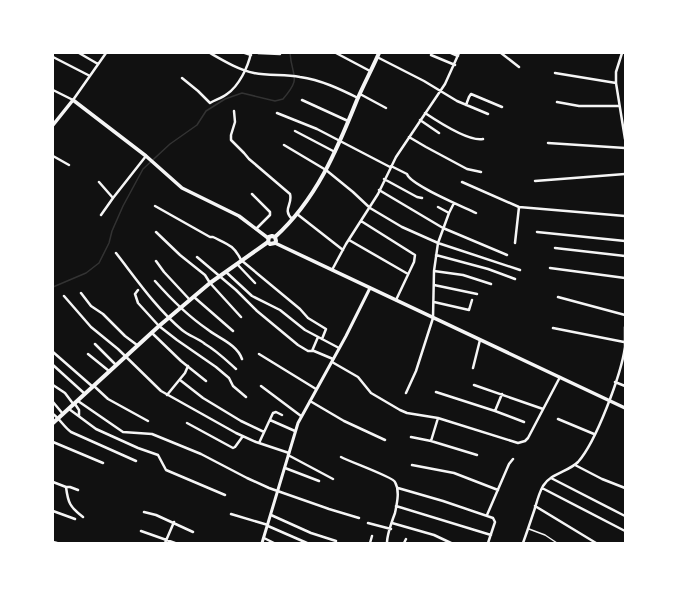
<svg xmlns="http://www.w3.org/2000/svg" width="678" height="596" viewBox="0 0 678 596" font-family="'Exo 2',sans-serif">
<style>
.lines{fill:none;stroke-linecap:round;stroke-linejoin:round}
.stream{stroke:#333;stroke-width:1.5}
.service{stroke:#f5f5f5;stroke-width:1.5}
.minor{stroke:#f5f5f5;stroke-width:2.5}
.tertiary{stroke:#f5f5f5;stroke-width:3}
.secondary{stroke:#f5f5f5;stroke-width:3.5}
.primary{stroke:#f5f5f5;stroke-width:4}
</style>
<rect width="100%" height="100%" fill="#111"/>
<g class="lines">
<path class="stream" d="M53 287 86 273 99 263 109 243 112 231 123 206 143 169 170 144 197 125 206 111 225 99 242 93 275 101 283 99C302 77 292 78 290 53"/>
<path class="service" d="M529 529 545 535 557 543"/>
<path class="minor" d="M79 53 98 64
M210 53C224 61 239 70 254 73 270 76 285 74 300 77 321 80 340 89 358 98
M245 53 251 55
M258 53 280 54
M336 53 370 71
M451 53 458 56
M501 53 519 67
M622 53 616 72V83L625 139
M431 55 455 65
M53 57 90 76
M377 57 424 81 457 101 488 114
M555 73 616 83
M182 78 198 91 210 103C215 100 222 98 227 94 239 86 248 67 251 53
M53 90 73 100 106 53
M360 94 386 108
M302 100 348 121
M557 102 579 106H619
M466 105 469 97 471 94 502 107
M234 111 235 122 231 135V140L244 153 249 159 290 194C293 205 282 209 292 219
M277 113 317 129 390 167
M425 113C437 121 469 142 483 139
M420 120 439 133
M295 131 335 152
M409 137 426 147 467 169 481 172
M548 143 625 148
M284 145 326 170 353 192 370 208 402 227 438 243 520 270
M53 156 69 165
M391 166 407 174C410 185 464 207 476 213
M384 179 417 197 422 198
M535 181 625 174
M99 182 113 198
M462 182 519 207 625 216
M379 190 443 228 507 255
M252 194 270 212V215L256 229
M155 206 210 237H213C227 244 234 245 241 260L300 309 308 318 326 329 322 339
M438 207 449 213
M297 214 343 250
M101 215 113 198 146 156
M361 221 415 255 414 262 396 300
M156 232 180 255 205 275 210 283 241 317
M537 232 625 241
M349 240 408 274
M515 243 519 207
M555 248 625 256
M116 253C137 280 156 308 182 330 189 336 198 338 205 344 217 351 226 360 236 369
M436 255 488 269 515 279
M197 257 236 290 257 311 298 345 308 351H314L333 359
M156 261 164 272 190 300
M237 264 255 283
M550 268 625 278
M332 270 346 244 378 194 396 157 445 84 459 53
M434 271 463 275 491 284
M226 272 252 296 280 310 305 330 339 348
M155 281C170 298 188 316 207 329 218 338 237 344 242 359
M434 285 477 294
M138 290 135 294 138 303 159 326 177 340 216 367 229 378 233 386 246 397
M81 293 91 306 103 314 125 336 137 345
M64 296 91 327 118 349 161 391 236 433 256 442 289 453
M194 297 233 331
M558 297 625 315
M434 302 469 310 472 300
M625 327V347
M553 328 624 342
M152 333 181 361 206 381
M95 344 116 365
M312 351 318 337
M53 352 93 387
M88 354 109 371
M259 354 316 389
M332 362 358 377 371 393 400 410 407 413 438 418 518 443 525 441 528 438 560 377
M53 365 85 394
M473 368 480 340
M180 380 203 398 241 421 264 432
M615 382 625 386
M53 385 65 393 74 405
M474 385 543 409
M94 386 108 399 148 421
M261 386 301 416
M436 392 495 411
M406 393 416 371 433 318 434 271 438 243 449 213 454 203
M502 394 495 411 524 422
M167 395 185 373 188 366
M78 401 123 432 152 434 201 454 247 478 269 488 329 509 359 518
M310 401 344 421 385 440
M53 402 63 414
M75 404 79 410V416
M69 409 96 429 138 448 158 455 166 470 225 495
M53 414C60 419 64 427 71 432L136 461
M558 419 594 434
M270 420 295 431
M187 423 233 448 235 447 243 436
M411 437 431 441 477 455
M431 441 438 418
M53 442 103 463
M259 443 273 413 276 412 282 415
M288 455 333 479
M341 457C350 462 393 477 395 482 400 491 397 503 395 513 392 521 387 535 387 543
M412 465 454 473 498 490
M575 465 602 479 625 488
M285 468 319 481
M551 478 625 516
M53 482 66 487C68 503 70 507 83 517
M66 487H70L78 490
M398 488 443 501 493 518 495 522 488 543
M542 488 625 531
M396 506 491 535
M535 506 596 543
M53 511 75 519
M144 512 156 515 193 532
M231 514 268 525
M271 515 311 533 336 541
M487 515 509 464 513 459
M368 523 391 529
M392 523 434 535 451 543
M268 526 307 543
M141 531 175 543
M264 538 274 543
M53 542 57 543
M165 543 174 522
M370 543 372 536
M404 543 406 539
M523 543C527 532 531 520 535 508 537 501 539 493 543 486 551 473 568 472 578 462 596 442 621 375 625 347"/>
<path class="tertiary" d="M262 543 298 423 346 336 370 288"/>
<path class="secondary" d="M53 125 73 100 146 156 182 188 239 216 268 238
M275 243 625 408"/>
<path class="primary" d="M275 237C316 200 337 150 357 100 364 84 372 69 379 53
M268 242 270 244 275 243 276 241 275 237
M268 242 269 237 272 236 275 237
M53 423 159 326 210 283 268 242"/>
</g>
<rect width="678" height="596" fill="none" stroke="#ffffff" stroke-width="108"/>
</svg>
